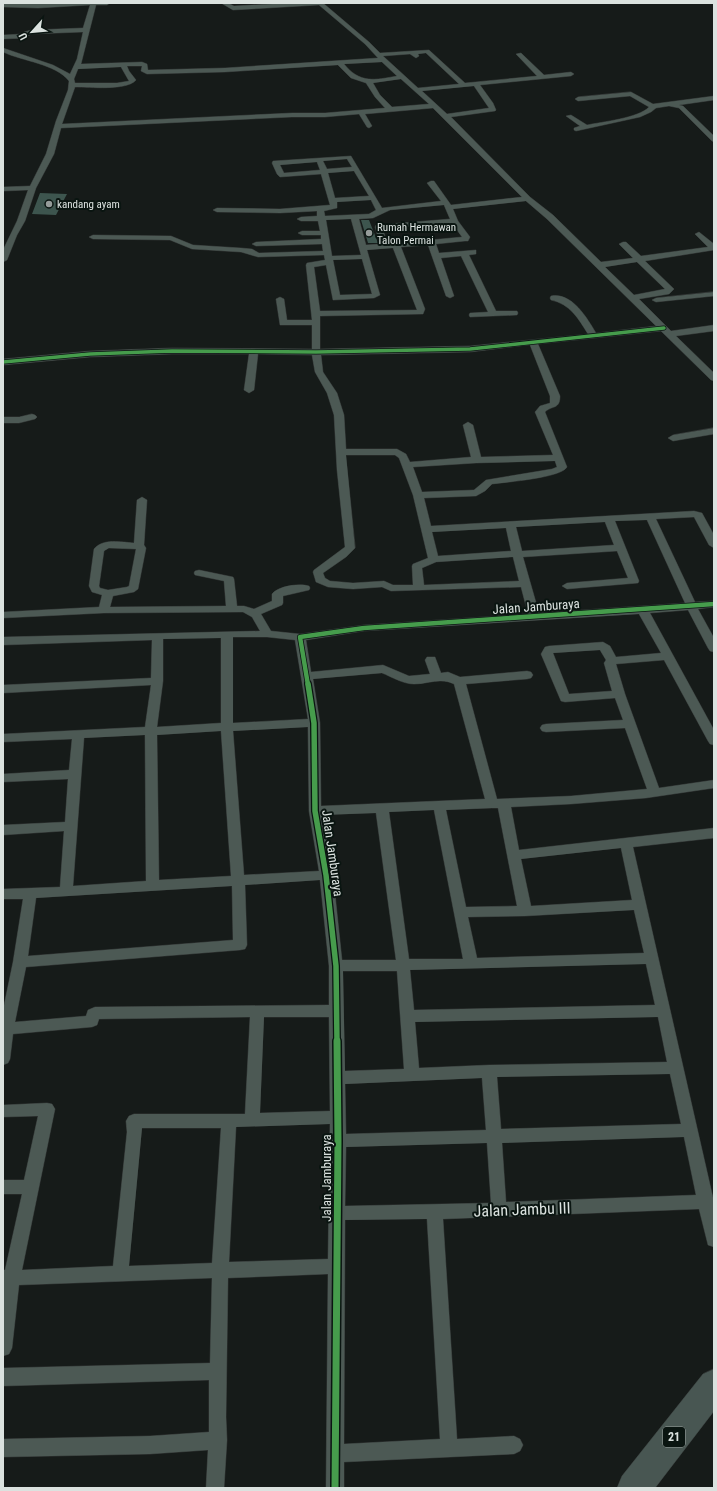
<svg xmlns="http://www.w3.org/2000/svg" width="717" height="1491" viewBox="0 0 717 1491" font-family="'Roboto Condensed',sans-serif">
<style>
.building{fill:#3d554e}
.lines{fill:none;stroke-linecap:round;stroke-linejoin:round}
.street-casing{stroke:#323635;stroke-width:1}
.highway-casing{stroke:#323635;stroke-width:1}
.street{fill:#4c5954;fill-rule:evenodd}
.highway{fill:#485652;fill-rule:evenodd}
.cycleway-far3-casing{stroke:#0a1511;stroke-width:5}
.cycleway-far2-casing{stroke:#0a1511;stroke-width:6}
.cycleway-far1-casing{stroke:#0a1511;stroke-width:8}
.cycleway-casing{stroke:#0a1511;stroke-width:10}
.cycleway-far3{stroke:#469c4c;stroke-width:3.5}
.cycleway-far2{stroke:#469c4c;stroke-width:4.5}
.cycleway-far1{stroke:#469c4c;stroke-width:5.5}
.cycleway{stroke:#469c4c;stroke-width:7}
.poi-dot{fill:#969c9a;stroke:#0a1511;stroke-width:1.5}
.labels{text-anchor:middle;stroke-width:4;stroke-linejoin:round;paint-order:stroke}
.far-poi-label{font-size:11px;fill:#dbe2df;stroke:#0a1511;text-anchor:start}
.shield{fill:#0a1511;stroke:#9ca4a1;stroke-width:1}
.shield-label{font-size:12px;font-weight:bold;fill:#dbe2df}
.street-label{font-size:13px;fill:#dbe2df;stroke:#0a1511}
.near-street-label{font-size:16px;fill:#dbe2df;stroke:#0a1511}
</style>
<rect width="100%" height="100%" fill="#161b19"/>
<path class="building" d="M40 193 67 194 56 215 32 214Z
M361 220H369L378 243H368Z"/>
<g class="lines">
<defs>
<path id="street" d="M3 3H110L107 5H96L81 64 142 62 147 64 148 70 225 68 378 58 365 44 319 5 233 10 221 3H228L234 6 290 3H323L369 42 380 53 429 50 465 83 537 76 516 54 521 53 544 75 571 72 574 74 571 76 480 85 493 103 496 110 495 111 451 117 530 197 553 215 601 262 633 258 619 244 623 242H626L641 256 708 247 695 234 699 232 714 244V250L645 261 674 289 669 294 639 299 671 331 714 325V331L676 336 714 373V381L711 380 661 331 538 344 560 396C560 410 552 405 545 412L567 467C561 478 506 482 492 484L485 491 476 496 424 498 431 526 694 511 702 513 714 535V548L709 545 694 517 656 519 695 602 714 601V607L698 609 714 638V652L710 651 708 648 688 610 650 613 714 730V745L710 744 708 741 664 660 616 664 625 694 659 788 714 780V788L646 798 571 804 511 807 519 850 714 828V838L633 847 714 1202V1247L708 1245 699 1209 443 1219 457 1439 514 1436 520 1439 523 1445 520 1451 514 1454 344 1462V1488H326L328 1274 228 1278 226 1417 227 1440 224 1488H206L208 1450 150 1454 3 1457V1439L150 1436 209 1432V1380L3 1386V1368L210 1363 212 1278 19 1285 12 1348 9 1354 3 1356V1270H5L22 1194H3V1180H24L38 1116 3 1117V1105L47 1103 52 1104 55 1109 22 1270 113 1266 127 1132 126 1121 129 1116 134 1114H245L250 1017 99 1019 97 1025 92 1027 13 1034 10 1059 8 1063 3 1065V1010L13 962 23 899H3V889L60 887 64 831 3 835V825L65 822 68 779 3 782V774L69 770 72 739 3 742V734L145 727 151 685 3 693V685L151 678 152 640 3 645V637L260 631 252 617 243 612 104 613 3 618V612L99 607 102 595 92 592 89 586 94 549C103 538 121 542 134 543L137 500 142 497 147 500 144 545 146 548 138 589 134 592 113 596 110 607 226 606 224 581 195 575 194 573 195 571 199 570 233 577 234 579 237 606H244L254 609 272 601V594C278 586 299 583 309 586L310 588 309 590 283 596V603L282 605 261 614 271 631 300 634 364 625 528 614 521 587 391 591 382 587 353 589 328 587 316 582 313 572 314 570 345 547 337 470 334 415 327 393 315 372 312 355 258 354 254 390 249 393 244 390 249 354H172L90 357 3 365V359L90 351 172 348 312 349V325H280L276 299 280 297 284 299 287 320H312L306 265 307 263 325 260 324 255 258 257 241 252 192 249 170 240 93 239 89 237 93 235 171 236 193 245 241 248 252 249 259 253 323 251 322 244 256 246 252 244 256 242 321 239V235H302L298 233 302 231H320L318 221H301L297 219 301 217 317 216V211L280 213 217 212 213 210 217 208 280 209 330 205 321 174 280 177 277 174 272 163 273 161 351 156 382 208 441 201 427 183 431 181H434L451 205 522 197 433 108 365 114 372 126 369 128 367 127 359 114 325 117H292L61 128 54 154 36 188 25 221 17 235 7 260 3 262V250L17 221 28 190 3 191V187L30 186 46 154 56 121 68 90 69 81C56 64 22 61 3 52V48L53 65 70 74 77 59 83 32 31 34 25 38 3 39V35L23 34 24 32 31 30 83 28 90 5 38 8 3 7ZM426 53 459 84 418 88 383 56 410 54 416 58 419 56 418 54ZM382 62 397 76C375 80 360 84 344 64ZM338 65 351 78 366 83 375 97 385 108 325 113H292L62 124 75 87C89 87 127 91 136 80L129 71 127 66H142L141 71 147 74 225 72ZM121 67 129 81 117 83H75L74 79 78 69ZM401 79 429 104 392 107 380 95 373 83ZM474 86 489 108 447 114 422 91ZM347 159 352 167 327 169 323 161ZM317 162 320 170 284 173 280 165ZM354 171 369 196 335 198 328 173ZM371 200 376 210 369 214 325 216 324 211 337 208V202ZM526 201 547 219 656 326 596 333C587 318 572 292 551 296L550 298 551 300C570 304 578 318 588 334L470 346 320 349V316L423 314 425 309 401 247 428 245 446 296 450 298 454 296 441 258 461 256 488 312 470 313 469 315 470 317 517 315 518 313 517 311H496L469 255 476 254V250L439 253 436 244 465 241H468L470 237 458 221 453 209ZM444 205 450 219 376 225 375 227 380 244 366 245 359 219 373 218 390 210ZM351 219 361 255 332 256 326 220ZM452 223 462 237 387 244 383 229ZM393 248 417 310 320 311 314 267 326 265 333 300 374 298 380 295 367 250ZM362 259 372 294 340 295 333 260ZM637 262 665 289 634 295 605 267ZM530 345 550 396V403L540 406 535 412 553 455 481 457 473 425 468 422 463 425 471 457 410 462 406 454 397 449H346L344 415 337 393 323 372 321 355 470 352ZM346 455H395L399 458 413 495 428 558 413 564 412 566 413 585H393L384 581 353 583 330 581 325 578 323 573 346 557 355 548ZM555 461 557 467 552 469 486 480 474 490 422 492 413 467 476 463ZM647 520 685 603 539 613 523 557 617 551 628 578 567 583 562 586 567 589 638 583 639 581 615 521ZM605 522 614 545 522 551 516 527ZM506 528 511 551 438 556 432 532ZM109 548 136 549 129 586 127 587 108 590 100 588 99 586 104 551ZM513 557 519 581 424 585 422 568 436 562ZM639 614 661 653 616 657 610 646 603 642 549 646 545 647 541 654 561 701 565 702 615 698 623 720 546 724 542 725 540 728 542 731 546 732 625 728 647 789 571 796 497 799 466 684 527 679 531 678 533 675 531 672 527 671 460 677 448 672 441 673 435 657H427L425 660 430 674 409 676 383 665 311 672 306 640 364 631ZM233 637H267L295 640 308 719 233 723ZM221 638V723L157 727 163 681V639ZM600 650 606 660 604 663 612 691 569 694 553 653ZM382 673C392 677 403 684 414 684 428 684 441 677 454 684L485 799 321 806 320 723 313 679ZM308 727 309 811 319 871 244 875 233 731ZM221 731 231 876 159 880 157 735ZM145 735 146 881 73 886 84 738ZM492 808H498L517 906 466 907 446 810ZM434 810 463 959H409L389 812ZM376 813 396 960H342L333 875 322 815ZM621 848 632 900 531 906 521 859ZM320 880 329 966V1005L95 1007 88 1010 86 1016 15 1022 26 967 240 950 245 949 247 945 245 885ZM232 886 233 940 28 956 36 898ZM634 910 644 953 477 958 468 917 525 916ZM646 964 655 1005 414 1010 410 970ZM343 971H397L404 1069 345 1071ZM264 1017H329L330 1111 260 1113ZM658 1017 667 1062 489 1065 419 1068 415 1022ZM670 1074 681 1124 501 1129 497 1077ZM482 1078 486 1130 346 1134 345 1084ZM330 1124 328 1259 229 1262 236 1127ZM142 1128H221L212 1263 129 1266ZM684 1137 696 1195 506 1202 502 1143ZM487 1143 491 1203 345 1206 346 1147ZM427 1219 440 1439 344 1444 345 1220Z
M631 92 653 104 714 96V100L679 105 683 106 714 136V142L712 141 679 108 669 106 656 108 651 112 640 117 576 131 574 130V128L580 126 566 116 571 115 587 125C601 122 639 118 649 107L630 96 578 101 575 99 578 97Z
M714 292V296L656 302 652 300 656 298Z
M32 414 35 415 37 417 35 419 19 423H3V417H19Z
M714 428V434L673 441 668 438 673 435Z"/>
<path id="highway" d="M714 1369V1411L655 1488H617L622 1476 703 1374Z"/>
</defs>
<use href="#street" class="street-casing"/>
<use href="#highway" class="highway-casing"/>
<use href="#street" class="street"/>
<use href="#highway" class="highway"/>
<defs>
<path id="cycleway-far3" d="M3 362 90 354 172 351 316 352 470 349 664 328"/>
<path id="cycleway-far2" d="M308 685 300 637 364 628 714 604"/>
<path id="cycleway-far1" d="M308 684 314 723 315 811 326 875 336 966 337 1042"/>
<path id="cycleway" d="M335 1488 338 1141 337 1041"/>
</defs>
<use href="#cycleway-far3" class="cycleway-far3-casing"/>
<use href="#cycleway-far2" class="cycleway-far2-casing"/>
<use href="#cycleway-far1" class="cycleway-far1-casing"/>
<use href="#cycleway" class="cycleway-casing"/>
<use href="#cycleway-far3" class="cycleway-far3"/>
<use href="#cycleway-far2" class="cycleway-far2"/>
<use href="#cycleway-far1" class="cycleway-far1"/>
<use href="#cycleway" class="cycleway"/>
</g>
<g class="poi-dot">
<circle cx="49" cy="204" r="4"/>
<circle cx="369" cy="233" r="4"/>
</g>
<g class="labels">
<g class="far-poi-label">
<text x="57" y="208">kandang ayam</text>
<text x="377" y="231">Rumah Hermawan<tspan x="377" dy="13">Talon Permai</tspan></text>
</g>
<rect class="shield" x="663" y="1427" width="22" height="20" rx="3"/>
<g class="shield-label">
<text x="674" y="1441">21</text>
</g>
<g class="street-label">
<text transform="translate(536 606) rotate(-4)" y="5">Jalan Jamburaya</text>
<text transform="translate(333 853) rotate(82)" y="5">Jalan Jamburaya</text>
<text transform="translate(326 1178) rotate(-90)" y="5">Jalan Jamburaya</text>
</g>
<g class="near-street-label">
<text transform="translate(522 1209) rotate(-2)" y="6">Jalan Jambu III</text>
</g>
</g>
<rect width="717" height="1491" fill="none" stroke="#dbe2df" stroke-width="8"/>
<g transform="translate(32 32) rotate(243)" stroke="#0a1511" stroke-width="3" paint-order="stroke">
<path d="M0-3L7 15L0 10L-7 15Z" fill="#dbe2df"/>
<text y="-6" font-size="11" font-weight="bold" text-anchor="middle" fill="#dbe2df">U</text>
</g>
</svg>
